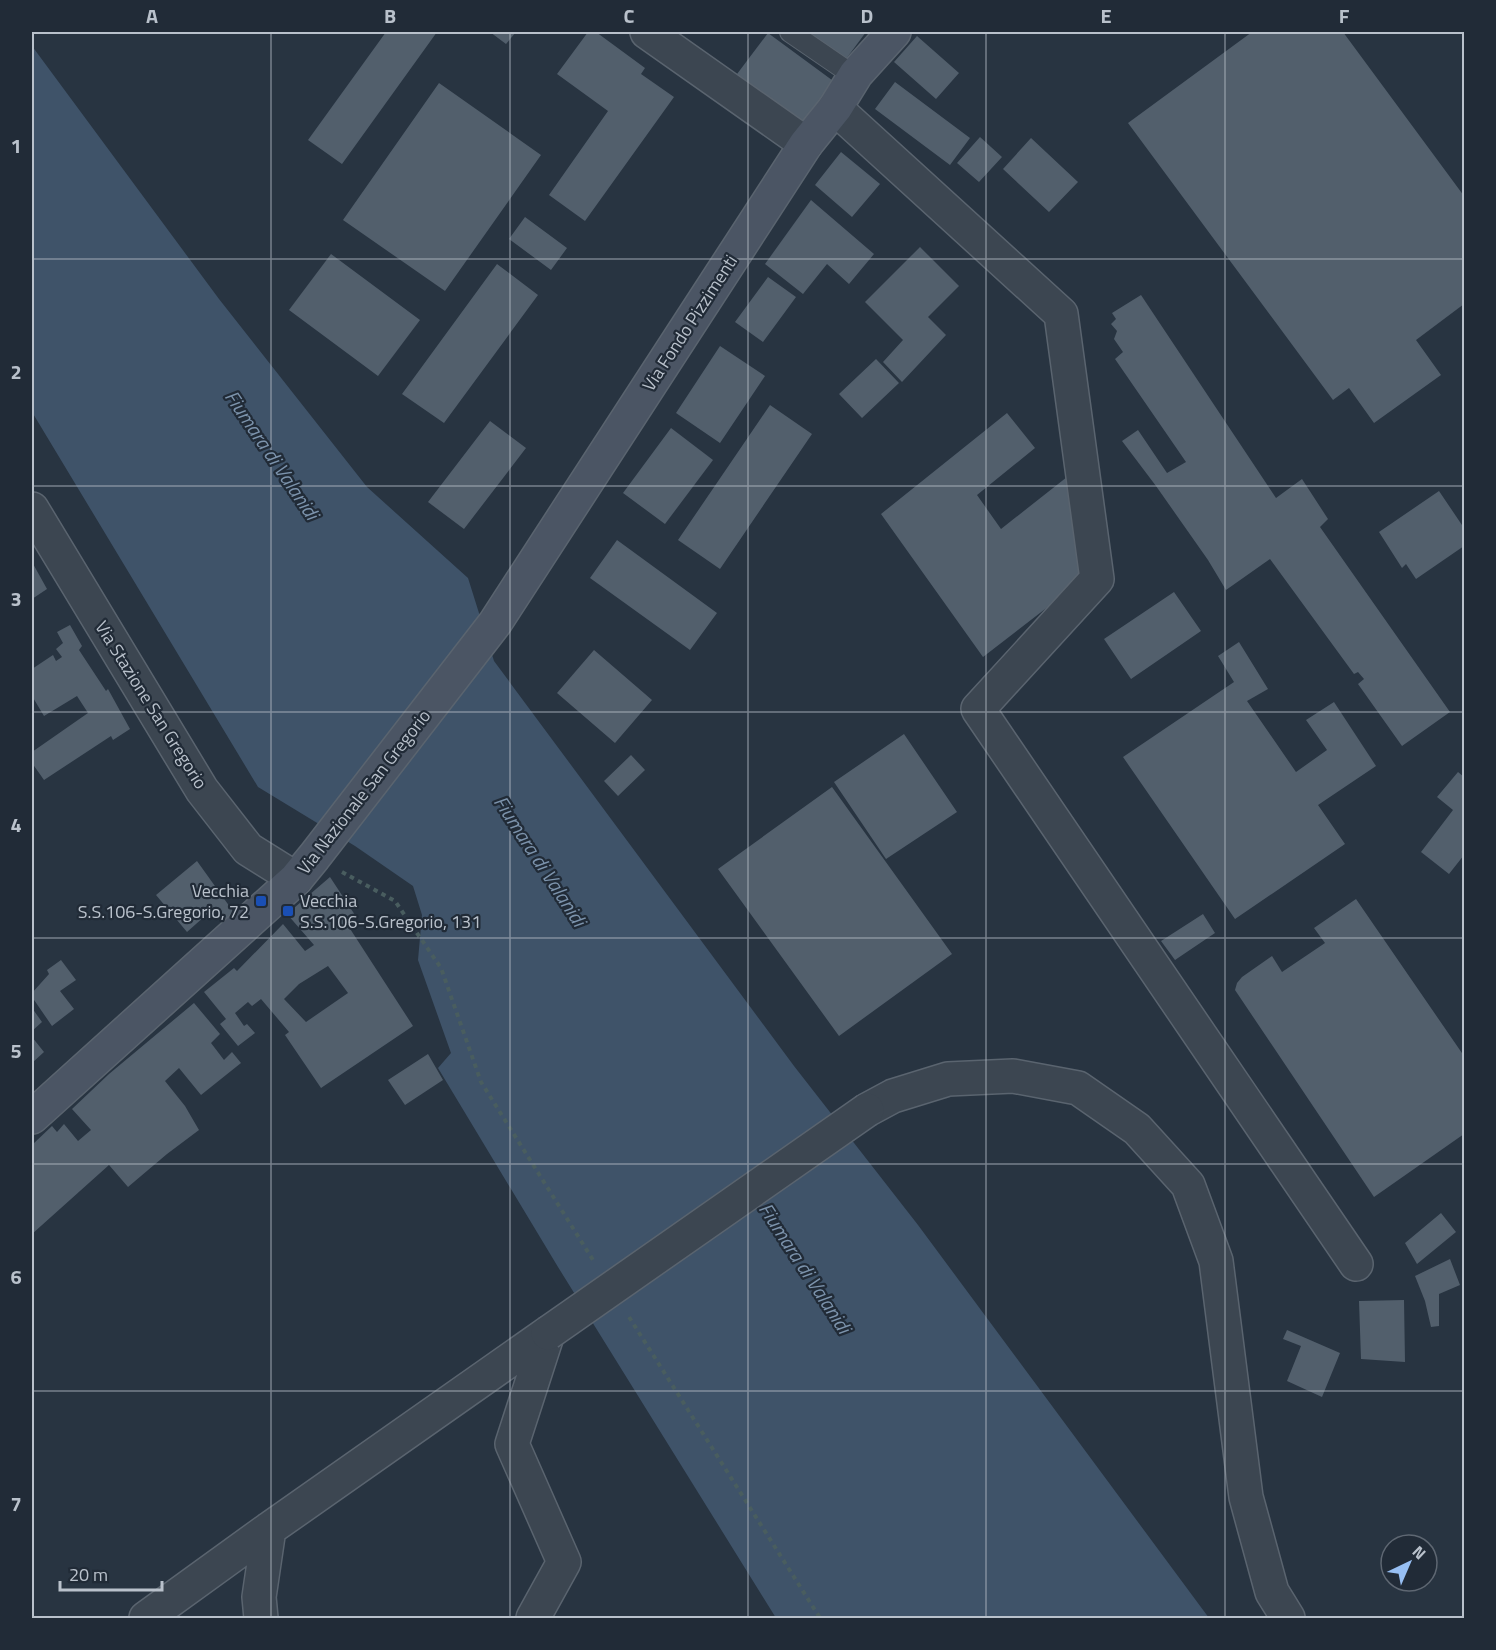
<svg xmlns="http://www.w3.org/2000/svg" width="1496" height="1650" viewBox="0 0 1496 1650" font-family="'Titillium Web',sans-serif">
<style>
.water{fill:#3f5369}
.building{fill:#525f6c;fill-rule:evenodd}
.lines{fill:none;stroke-linecap:round;stroke-linejoin:round}
.lane-casing{stroke:#5a646f;stroke-width:22}
.street-casing{stroke:#5a646f;stroke-width:36}
.secondary-casing{stroke:#5a646f;stroke-width:36}
.path{stroke:#495d5f;stroke-width:4;stroke-dasharray:4.5 4.5;stroke-linecap:butt}
.lane{stroke:#3c4651;stroke-width:20}
.street{stroke:#3c4651;stroke-width:33}
.secondary{stroke:#4b5564;stroke-width:33}
.street-bridge-casing{stroke:#5a646f;stroke-width:36;stroke-linecap:butt}
.street-bridge{stroke:#3c4651;stroke-width:33}
.grid{fill:none;stroke:#b9c1cb;stroke-width:1.5;stroke-opacity:0.55}
.transit-dot{fill:#1a4fb4;stroke:#212b37;stroke-width:2}
.labels{text-anchor:middle;stroke-width:4.5;stroke-linejoin:round;paint-order:stroke}
.street-label{font-size:18px;fill:#b9c1cb;stroke:#212b37}
.poi-label{font-size:18px;fill:#b9c1cb;stroke:#212b37;text-anchor:end}
.water-label{font-size:20px;font-style:italic;fill:#7c93ac;stroke:#212b37}
.neatline{fill:none;stroke:#b9c1cb;stroke-width:2}
.grid-label{font-size:20px;text-anchor:middle;font-weight:bold;fill:#b9c1cb}
</style>
<rect width="100%" height="100%" fill="#283441"/>
<path class="water" d="M32 46 219 299 367 487 468 578 494 661 794 1066 918 1225 1209 1618H776L558 1267 438 1068 451 1053 418 960 422 915 413 886 355 846 258 787 32 412Z"/>
<path class="building" d="M386 32H437L342 164 308 140Z
M490 32H516L506 44Z
M588 32H596L645 68 641 74 674 97 585 221 549 195 608 111 557 74Z
M807 32H866L846 59Z
M1252 32H1343L1464 196V304L1416 340 1441 375 1374 423 1349 388 1333 400 1128 123Z
M768 33 836 83 803 128 734 78Z
M917 36 959 73 936 99 894 62Z
M895 82 970 138 950 165 875 109Z
M439 83 541 155 445 291 343 220Z
M980 137 1002 157 979 182 957 163Z
M1031 138 1078 182 1049 212 1003 169Z
M841 152 880 184 852 217 815 185Z
M811 200 874 254 849 284 827 264 803 294 765 264Z
M525 217 567 248 551 270 509 239Z
M920 247 959 286 928 317 946 335 902 382 883 362 903 340 865 302Z
M331 254 420 320 378 376 289 310Z
M497 264 538 295 444 423 402 394Z
M768 277 796 297 763 342 735 322Z
M1141 295 1276 498 1302 479 1328 519 1320 527 1450 712 1402 746 1358 684 1364 679 1358 672 1354 674 1270 559 1226 590 1208 560 1156 486 1122 441 1138 430 1167 473 1186 462 1115 359 1123 352 1114 339 1117 331 1111 324 1116 319 1112 313Z
M720 346 765 376 720 443 676 413Z
M876 359 899 383 862 418 839 394Z
M770 405 812 434 720 569 678 540Z
M1007 413 1035 448 977 495 1001 529 1067 477 1084 579 983 657 881 514Z
M490 421 526 448 464 529 428 502Z
M671 428 713 460 665 524 623 493Z
M1439 491 1464 528V546L1416 579 1406 564 1402 568 1379 532Z
M617 540 717 613 690 650 590 578Z
M32 562 47 589 32 599Z
M1174 592 1201 631 1131 679 1104 639Z
M70 625 82 646 79 650 106 691 108 689 130 729 113 740 111 736 44 780 32 763V752L88 713 77 696 44 716 32 696V669L53 655 56 661 62 657 56 649 63 643 57 632Z
M1239 642 1268 689 1247 701 1296 772 1327 750 1306 720 1334 702 1376 766 1318 805 1345 844 1235 919 1123 757 1234 682 1218 656Z
M594 650 652 700 615 743 557 693Z
M904 734 957 812 886 859 834 782Z
M631 755 645 770 618 796 604 781Z
M1458 772 1464 777V855L1449 874 1421 852 1453 810 1437 797Z
M832 787 952 954 839 1036 718 869Z
M197 861 235 914 225 923 214 908 187 932 156 895Z
M330 877 355 915 345 921 413 1026 321 1088 285 1035 289 1032 261 999 252 1006 248 1002 235 1013 244 1026 247 1024 255 1033 238 1046 220 1024 226 1019 204 992 234 968 237 971 283 924 305 951 314 945 287 914ZM328 966 348 993 306 1022 284 999 299 984Z
M1356 899 1464 1056V1134L1374 1197 1235 990 1237 983 1242 977 1272 956 1282 972 1325 943 1314 928Z
M1203 914 1215 933 1175 960 1161 941Z
M61 960 76 980 60 991 74 1009 52 1026 32 997V993L49 974 47 970Z
M194 1003 220 1034 211 1043 224 1060 232 1052 241 1063 201 1095 179 1068 165 1081 185 1106 199 1130 167 1154 128 1187 109 1165 32 1234V1145L52 1126 57 1132 64 1124 78 1141 91 1130 72 1109 109 1074Z
M32 1008 42 1022 32 1031Z
M32 1037 44 1052 32 1063Z
M428 1054 443 1080 405 1105 388 1080Z
M1441 1213 1456 1232 1417 1264 1405 1243Z
M1450 1259 1460 1285 1439 1294V1326L1431 1327 1425 1301 1415 1276Z
M1404 1300 1405 1362 1361 1359 1359 1301Z
M1287 1330 1340 1353 1322 1397 1287 1381 1301 1346 1283 1339Z"/>
<g class="lines">
<defs>
<path id="lane" d="M790 32 844 69 856 74"/>
<path id="street" d="M647 32 806 144
M835 108 1061 314 1097 579 978 709 1356 1264
M32 509 202 790 248 849 296 879
M867 1110 893 1096 948 1079 1013 1076 1078 1088 1137 1129 1188 1185 1216 1261 1246 1497 1272 1592 1288 1618
M146 1618 269 1529 548 1333
M261 1618 259 1597 269 1529
M533 1618 564 1562 512 1444 548 1333"/>
<path id="secondary" d="M32 1117 296 879 314 857 495 623 806 144 835 108 856 74 894 32"/>
</defs>
<use href="#lane" class="lane-casing"/>
<use href="#street" class="street-casing"/>
<use href="#secondary" class="secondary-casing"/>
<path class="path" d="M342 872 395 901 441 968 481 1082 593 1260
M629 1317 820 1618"/>
<use href="#lane" class="lane"/>
<use href="#street" class="street"/>
<use href="#secondary" class="secondary"/>
<defs>
<path id="street-bridge" d="M548 1333 867 1110"/>
</defs>
<use href="#street-bridge" class="street-bridge-casing"/>
<use href="#street-bridge" class="street-bridge"/>
</g>
<path class="grid" d="M271 32V1618M510 32V1618M748 32V1618M986 32V1618M1225 32V1618M32 259H1464M32 486H1464M32 712H1464M32 938H1464M32 1164H1464M32 1391H1464"/>
<g class="transit-dot">
<rect x="255" y="895" width="12" height="12" rx="3"/>
<rect x="282" y="905" width="12" height="12" rx="3"/>
</g>
<g class="labels">
<g class="street-label">
<text transform="translate(690 323) rotate(-57)" y="6">Via Fondo Pizzimenti</text>
<text transform="translate(151 705) rotate(58)" y="6">Via Stazione San Gregorio</text>
<text transform="translate(364 792) rotate(-52)" y="6">Via Nazionale San Gregorio</text>
</g>
<g class="poi-label">
<text x="249" y="897">Vecchia<tspan x="249" dy="21">S.S.106-S.Gregorio, 72</tspan></text>
<text x="300" y="907" text-anchor="start">Vecchia<tspan x="300" dy="21">S.S.106-S.Gregorio, 131</tspan></text>
</g>
<g class="water-label">
<text transform="translate(272 455) rotate(56)" y="7">Fiumara di Valanidi</text>
<text transform="translate(540 861) rotate(57)" y="7">Fiumara di Valanidi</text>
<text transform="translate(805 1268) rotate(57)" y="7">Fiumara di Valanidi</text>
</g>
</g>
<rect width="1496" height="1650" fill="none" stroke="#212b37" stroke-width="66"/>
<g transform="translate(1409 1563) rotate(44)"><circle r="28" fill="#212b37" stroke="#5e6772" stroke-width="1.5"/>
<path d="M0-4.5L10 22L0 15L-10 22Z" fill="#97bff3"/>
<text y="-9" font-size="16" font-weight="bold" text-anchor="middle" fill="#b9c1cb">N</text>
</g>
<path d="M60 1581v9h102v-9" fill="none" stroke="#b9c1cb" stroke-width="3"/>
<text x="69" y="1581" font-size="18" fill="#b9c1cb" stroke="#212b37" stroke-width="4.5" paint-order="stroke">20 m</text>
<rect x="33" y="33" width="1430" height="1584" class="neatline"/>
<g class="grid-label">
<text x="152" y="23">A</text>
<text x="390" y="23">B</text>
<text x="629" y="23">C</text>
<text x="867" y="23">D</text>
<text x="1106" y="23">E</text>
<text x="1344" y="23">F</text>
<text x="16" y="153">1</text>
<text x="16" y="379">2</text>
<text x="16" y="606">3</text>
<text x="16" y="832">4</text>
<text x="16" y="1058">5</text>
<text x="16" y="1284">6</text>
<text x="16" y="1511">7</text>
</g>
</svg>
